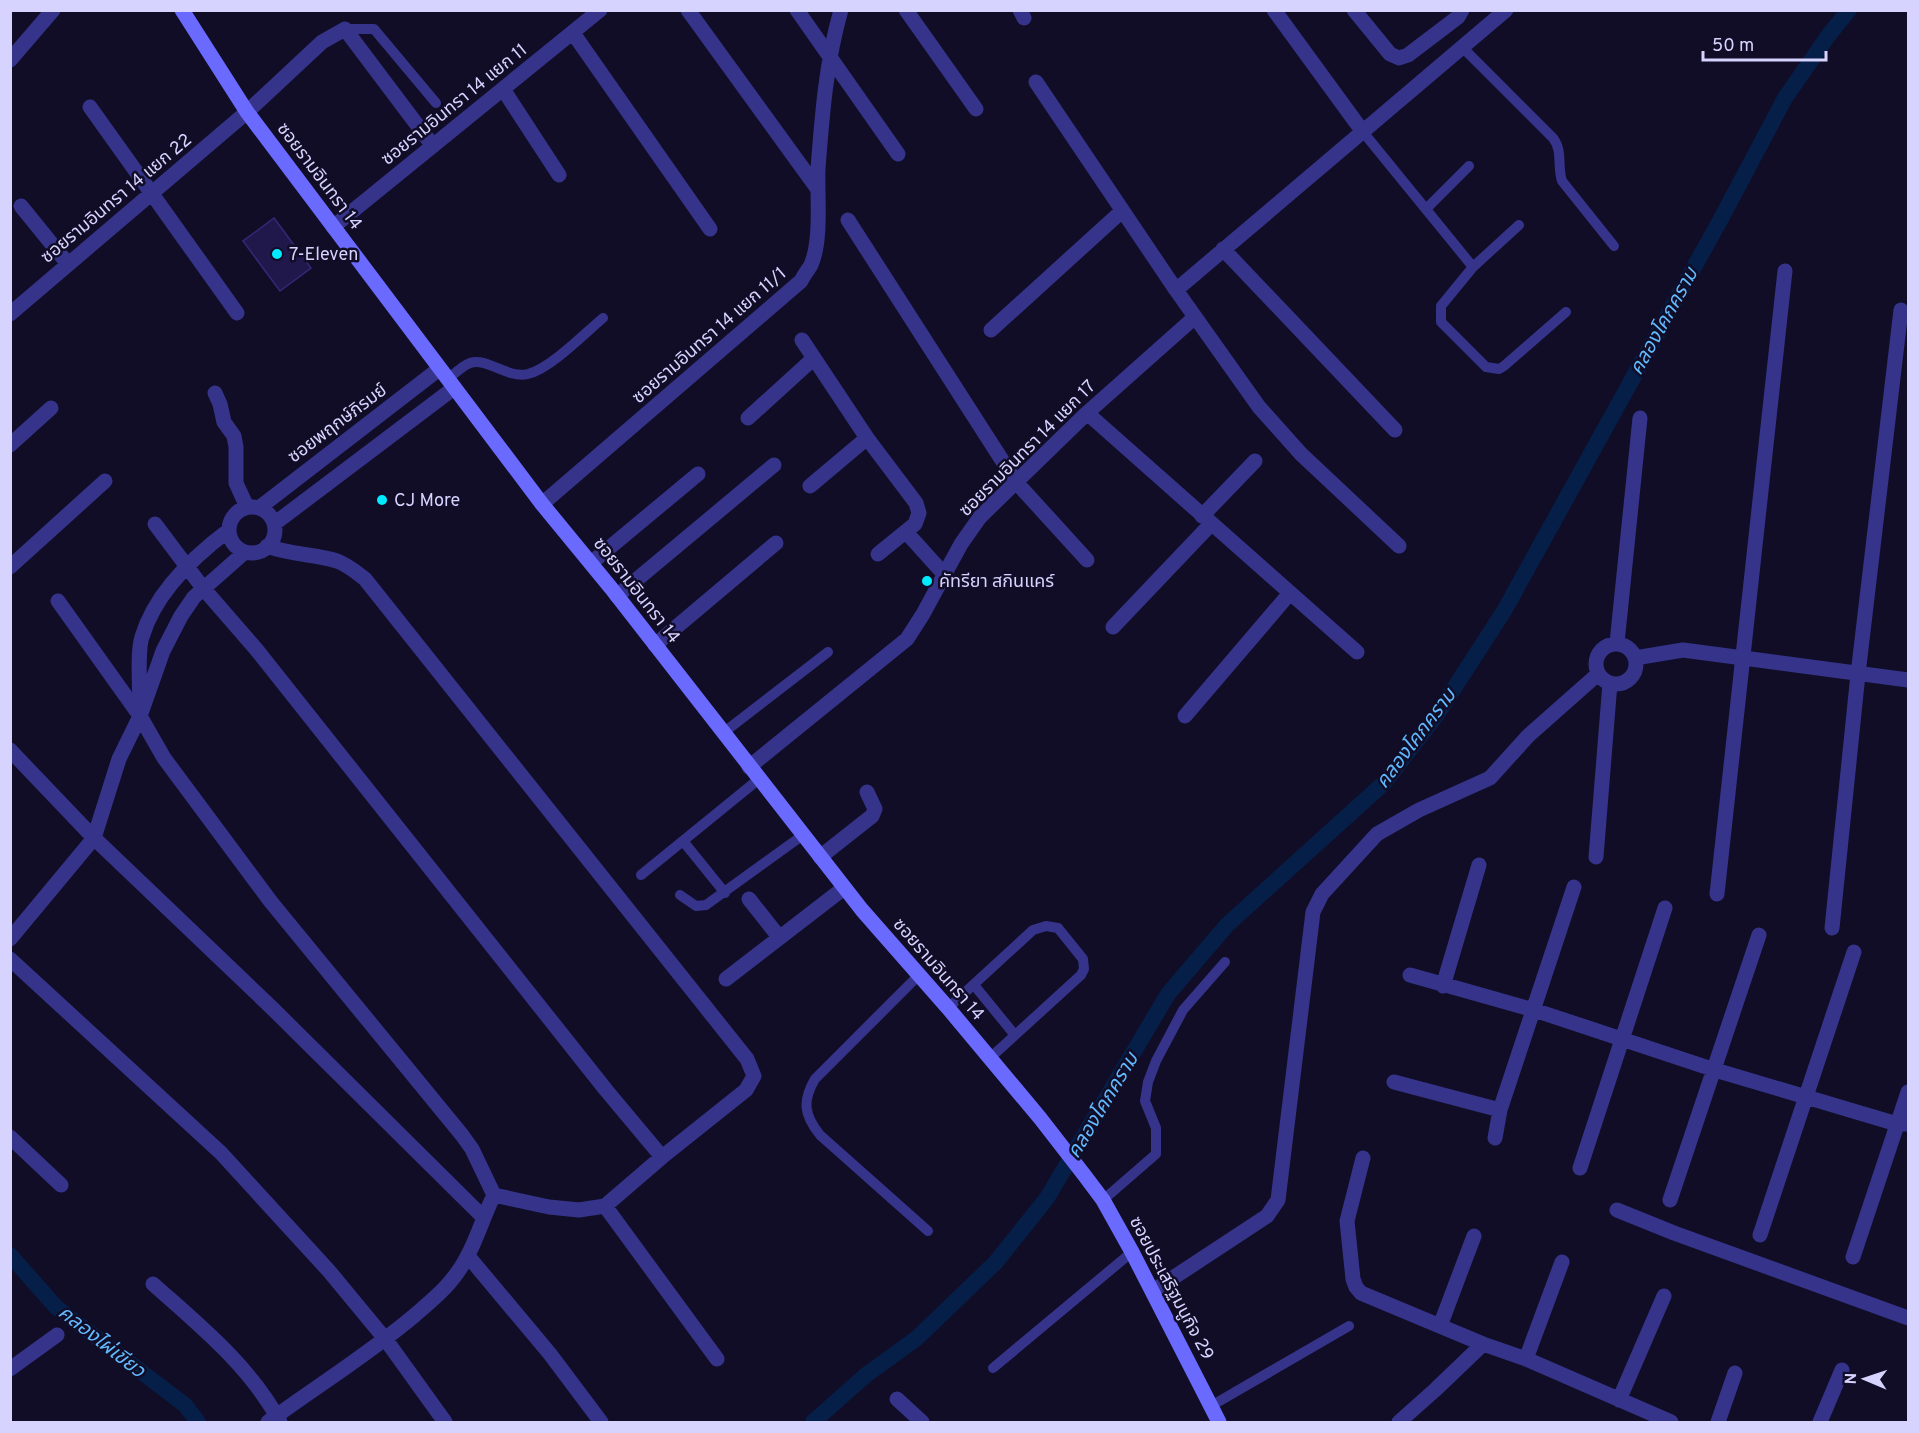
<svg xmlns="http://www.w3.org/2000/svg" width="1919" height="1433" viewBox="0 0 1919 1433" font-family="Overpass,'Noto Sans Thai',sans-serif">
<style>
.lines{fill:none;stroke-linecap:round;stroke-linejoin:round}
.canal{stroke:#061f48;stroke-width:16}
.building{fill:#20184a;stroke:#352878;stroke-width:1.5}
.lane{stroke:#35348a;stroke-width:10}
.street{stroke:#35348a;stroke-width:15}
.secondary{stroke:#6a6aff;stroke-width:15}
.poi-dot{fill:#00ebfe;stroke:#110d27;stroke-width:2}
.labels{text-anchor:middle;stroke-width:5;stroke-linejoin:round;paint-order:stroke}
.street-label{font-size:18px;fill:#d7d3ff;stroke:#110d27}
.poi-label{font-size:18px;fill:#d7d3ff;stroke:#110d27;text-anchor:start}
.water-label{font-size:20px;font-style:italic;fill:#61baff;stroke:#110d27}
</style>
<rect width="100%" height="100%" fill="#110d27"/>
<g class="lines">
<path class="canal" d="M10 1255 56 1307 185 1405 198 1422
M813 1422 866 1375 917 1338 996 1262 1047 1198 1168 994 1227 925 1384 783 1438 713 1504 611 1723 215 1785 98 1828 36 1849 10"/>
</g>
<path class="building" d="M274 218 311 268 280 291 243 241Z"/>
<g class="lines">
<path class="lane" d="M345 29H374L436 103
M1463 48 1553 138C1563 151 1557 166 1562 181L1614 246
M1363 132 1473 267 1441 306V322L1486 367 1499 369 1504 366 1566 312
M1426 209 1469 166
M1473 267 1519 225
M447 380C454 374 462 366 470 363 487 357 507 379 528 374 550 369 585 333 603 318
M723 733 828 652
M683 841 725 893
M641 875 759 779
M680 895 696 906 706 905 803 835
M919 975 815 1079C802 1101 804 1115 820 1135L928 1231
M974 985 1014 1034
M948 1008 1033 930 1046 926 1058 928 1083 959 1084 969 1081 975 990 1058
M1103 1200 1156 1154V1128L1145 1101 1148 1082 1156 1061 1183 1010 1225 962
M993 1368 1132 1252
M1211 1406 1349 1326"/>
<path class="street" d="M688 10 817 188
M797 10 898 154
M906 10 976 109
M1020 10 1024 18
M1274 10 1363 132
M1354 10 1390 54 1399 58 1408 55 1458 17 1462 10
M573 33 710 229
M10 60 53 10
M1036 82 1176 290 1259 407 1301 454 1399 546
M503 89 559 175
M90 107 237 313
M21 206 68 264
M848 220 1016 482 1087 560
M333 227 600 10
M1223 249 1395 430
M1176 290 1506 10
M10 314 247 112 322 42 345 29 433 146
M991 330 1122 211
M802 340 867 438 916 503 919 513 915 524 878 554
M215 393 220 404 224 422 234 436 236 447V483L247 507
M1087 413 1357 652
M748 418 814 358
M10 445 51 408
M810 486 867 438
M542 504 801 281C804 275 808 270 811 265 822 239 817 197 818 169 822 116 826 62 841 10
M229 530a23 23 0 1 1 46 0a23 23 0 1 1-46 0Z
M259 508 439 369
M1202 516 1255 461
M155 524 203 588 256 649 606 1090 662 1157
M274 524 454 388
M906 532 943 573
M267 546C291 555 315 554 337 561 348 565 356 572 365 579L747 1059 754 1076 746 1090 662 1157 605 1206 579 1210 549 1207 494 1195
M591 563 698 474
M10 567 105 481
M617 596 774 465
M58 601 140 716 164 758 271 902 462 1135 472 1149 494 1195
M1113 627 1211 524
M1617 643 1640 418
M1596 664a20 20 0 1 1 40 0a20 20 0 1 1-40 0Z
M655 645 776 543
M1635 658 1683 650 1908 680
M140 707C140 691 137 651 142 637 155 593 193 557 229 530
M1185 716 1290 593
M10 750 94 838 272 1008 483 1217
M749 767 907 639 923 614 961 544 980 517 1087 413 1195 317
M820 857 872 816 875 809 867 792
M1596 857 1610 683
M1717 894 1785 271
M749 899 779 937
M1832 928 1858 674 1901 310
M10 939 94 838 119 759 140 716 163 651 181 616 194 597 245 552
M10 959 221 1153 329 1271 386 1340 445 1422
M1410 975 1534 1010 1715 1070 1897 1124H1908
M726 979 844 888
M1443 986 1479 865
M1394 1082 1500 1110
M10 1137 61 1185
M1495 1138 1500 1110 1574 887
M1363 1158 1347 1221 1353 1279 1356 1287 1361 1293 1483 1344 1526 1359 1671 1422
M1580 1168 1665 908
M1670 1200 1759 935
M605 1206 717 1359
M1617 1210 1674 1233 1908 1318
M1760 1235 1854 952
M468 1256 550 1354 601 1422
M1853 1257 1908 1092
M153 1284C200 1326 250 1366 280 1422
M1153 1291 1267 1216 1278 1200 1313 912 1322 894 1377 834 1419 810 1490 778 1528 736 1598 674
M1440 1326 1474 1236
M1526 1359 1562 1262
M10 1369 57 1335
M897 1399 922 1422
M1619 1400 1664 1296
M268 1422C317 1386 369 1354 415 1315 430 1302 446 1289 457 1273 474 1250 481 1221 494 1195
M1399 1422 1435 1390 1483 1344
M1718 1422 1735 1373
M1820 1422 1842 1370"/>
<path class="secondary" d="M182 10 247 112 542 504 611 588 862 910 948 1008 1040 1118 1085 1176 1103 1200 1132 1252 1219 1422"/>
</g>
<g class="poi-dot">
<circle cx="277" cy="254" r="6"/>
<circle cx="382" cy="500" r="6"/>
<circle cx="927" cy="581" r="6"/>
</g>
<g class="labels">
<g class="street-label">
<text transform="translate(454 104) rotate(-39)" y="6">ซอยรามอินทรา 14 แยก 11</text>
<text transform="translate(320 176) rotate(53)" y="6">ซอยรามอินทรา 14</text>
<text transform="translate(116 198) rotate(-40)" y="6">ซอยรามอินทรา 14 แยก 22</text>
<text transform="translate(709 335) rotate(-41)" y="6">ซอยรามอินทรา 14 แยก 11/1</text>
<text transform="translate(337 423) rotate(-37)" y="6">ซอยพฤกษ์ภิรมย์</text>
<text transform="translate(1027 448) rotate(-45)" y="6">ซอยรามอินทรา 14 แยก 17</text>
<text transform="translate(637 590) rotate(52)" y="6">ซอยรามอินทรา 14</text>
<text transform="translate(939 969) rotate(49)" y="6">ซอยรามอินทรา 14</text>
<text transform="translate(1172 1288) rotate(62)" y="6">ซอยประเสริฐมนูกิจ 29</text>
</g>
<g class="poi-label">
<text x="289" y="260">7-Eleven</text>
<text x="394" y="506">CJ More</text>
<text x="939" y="587">คัทรียา สกินแคร์</text>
</g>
<g class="water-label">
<text transform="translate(1663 321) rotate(-61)" y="7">คลองโคกคราม</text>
<text transform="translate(1415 738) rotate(-53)" y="7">คลองโคกคราม</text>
<text transform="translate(1102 1105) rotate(-59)" y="7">คลองโคกคราม</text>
<text transform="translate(102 1341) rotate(38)" y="7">คลองไผ่เขียว</text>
</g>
</g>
<rect width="1919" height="1433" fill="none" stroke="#d7d3ff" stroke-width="24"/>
<g transform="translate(1865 1379) rotate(272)" stroke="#110d27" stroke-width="4.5" paint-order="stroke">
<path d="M0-4.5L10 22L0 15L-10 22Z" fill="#d7d3ff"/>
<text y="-9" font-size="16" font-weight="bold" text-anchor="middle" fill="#d7d3ff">N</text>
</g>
<path d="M1703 51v9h123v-9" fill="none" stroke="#d7d3ff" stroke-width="3"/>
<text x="1712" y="51" font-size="18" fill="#d7d3ff" stroke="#110d27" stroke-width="4.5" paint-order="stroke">50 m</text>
</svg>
